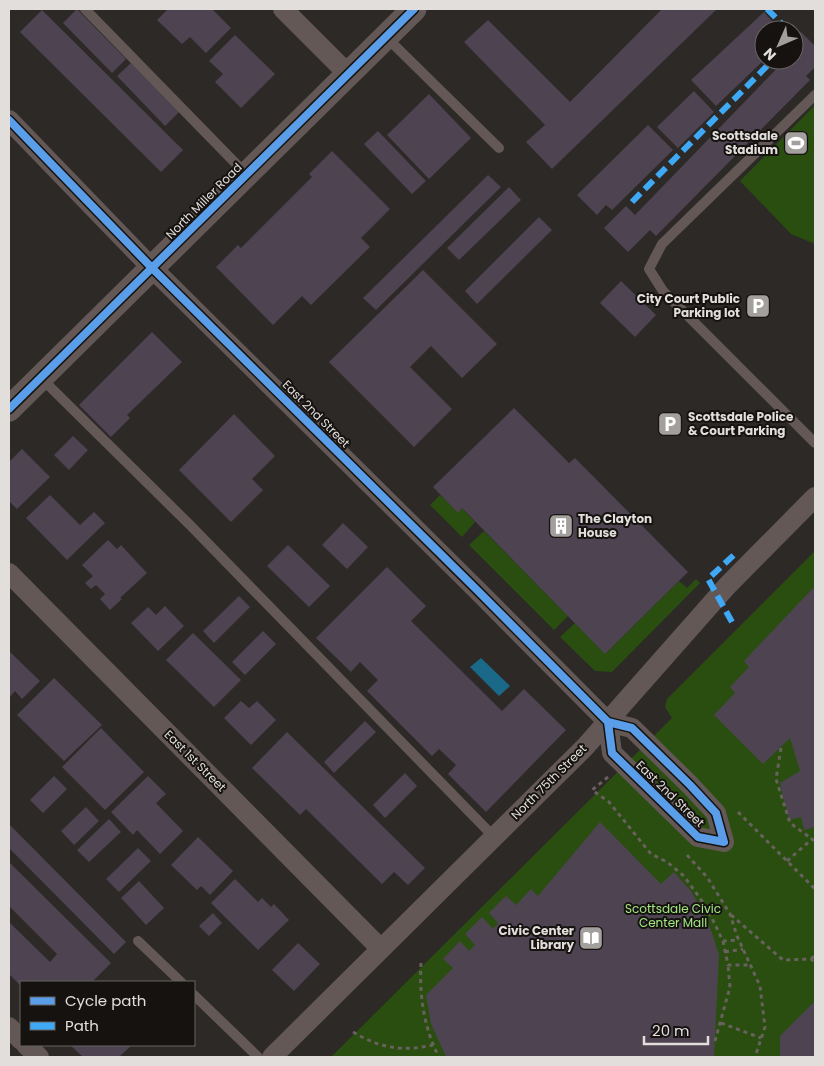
<svg xmlns="http://www.w3.org/2000/svg" width="824" height="1066" viewBox="0 0 824 1066" font-family="Poppins,sans-serif">
<style>
.green{fill:#294e10}
.water{fill:#1a6988}
.building{fill:#4d4351}
.lines{fill:none;stroke-linecap:round;stroke-linejoin:round}
.path{stroke:#68615e;stroke-width:3;stroke-dasharray:4 4;stroke-linecap:butt}
.service{stroke:#635855;stroke-width:10}
.minor{stroke:#635855;stroke-width:20}
.tertiary{stroke:#635855;stroke-width:25}
.quiet{stroke:#3fa9f5;stroke-width:6;stroke-dasharray:12 6;stroke-linecap:butt}
.cycleway-casing{stroke:#151210;stroke-width:11}
.cycleway{stroke:#5a9eea;stroke-width:8}
.labels{text-anchor:middle;stroke-width:4;stroke-linejoin:round;paint-order:stroke}
.poi-label{font-size:12px;font-weight:bold;fill:#e2dedb;stroke:#151210;text-anchor:end}
.street-label{font-size:12px;fill:#e2dedb;stroke:#151210}
.park-label{font-size:12px;fill:#a3e883;stroke:#151210}
</style>
<rect width="100%" height="100%" fill="#2c2927"/>
<path class="green" d="M815 105V244L791 234 740 181Z
M440 495 458 512 462 508 475 522 462 537 430 505Z
M484 531 568 616 554 630 469 545Z
M815 551V1057H331L672 718 665 707 667 699Z
M696 579 700 583 612 672 595 671 560 637 575 623 606 653 679 581 687 588Z"/>
<path class="water" d="M481 658 510 686 499 696 470 667Z"/>
<path class="building" d="M77 9 126 59 112 73 63 23Z
M168 9H212L231 28 206 53 190 37 182 44 157 20Z
M662 9H717L552 169 526 142 545 125 464 42 488 20 570 102Z
M42 10 183 150 161 172 20 32Z
M764 12 780 30H764V60L716 106 691 80Z
M801 32 815 46V67L806 76 810 80 656 236 650 230 628 252 604 228 626 206 635 215 785 60H794V38Z
M235 35 275 74 241 108 215 82 223 74 209 61Z
M131 63 179 112 165 126 117 76Z
M694 91 714 112 678 148 657 127Z
M429 94 471 138 429 179 387 135Z
M648 125 673 150 612 210 606 205 597 215 577 195Z
M378 131 426 181 412 194 364 144Z
M332 151 390 209 361 238 370 247 311 305 302 296 273 325 216 267 238 245 241 248 312 177 309 174Z
M488 175 501 187 376 310 363 298Z
M509 187 521 200 459 260 447 248Z
M539 217 552 230 477 304 465 291Z
M423 270 497 344 462 378 431 346 410 367 452 409 414 447 329 362Z
M621 281 656 315 635 337 600 303Z
M152 332 182 362 127 415 130 418 111 437 79 405Z
M514 408 569 463 575 458 688 572 605 654 462 508 458 513 433 487Z
M234 414 275 456 252 479 263 490 231 522 179 470Z
M73 436 88 450 69 470 54 455Z
M22 449 50 477 17 509 9 501V462Z
M50 495 80 525 94 512 105 523 67 560 26 518Z
M343 523 368 547 347 569 322 545Z
M108 540 117 549 121 545 147 573 120 598 122 599 110 610 100 599 105 594 96 585 91 589 85 583 93 576 82 565Z
M288 545 330 586 309 607 267 566Z
M387 567 426 606 411 621 502 711 524 689 566 730 486 812 448 774 456 765 439 749 432 756 367 691 378 680 360 662 351 672 316 638Z
M815 586V827L804 830 801 817 789 820 780 783 800 771 790 738 763 764 714 715 735 693 730 687 749 667 744 661Z
M239 596 250 607 214 643 203 631Z
M165 606 184 626 158 651 131 623 148 607 156 615Z
M263 631 276 644 245 675 232 662Z
M193 633 241 680 214 707 166 660Z
M9 651 40 681 22 699 15 691 9 698Z
M54 678 102 725 64 761 17 715Z
M241 701 249 708 257 701 276 720 251 745 224 718Z
M365 721 376 732 334 773 324 762Z
M101 728 144 772 105 810 62 767Z
M287 732 425 868 408 885 394 872 382 884 306 809 300 815 252 768Z
M405 773 417 786 385 818 373 805Z
M54 776 67 789 43 813 30 800Z
M148 776 166 794 156 803 183 831 160 854 137 830 133 835 111 812Z
M86 807 99 821 74 845 61 831Z
M109 819 121 832 89 862 77 850Z
M600 822 661 884 674 872 691 891 703 912 712 933 719 955 714 1057H446L431 1024 426 995 453 968 443 959 460 941 469 951 475 945 465 934 482 917 493 929 498 923 489 913 506 896 516 905 531 889 538 896Z
M9 824 126 942 114 954 9 848Z
M198 837 233 871 210 895 201 886 197 890 171 865Z
M138 848 151 861 119 892 106 879Z
M9 862 111 963 92 982H21V986L9 974 10 923 50 962 57 954 9 906Z
M235 879 258 902 262 898 271 907 274 904 289 920 258 950 211 903Z
M139 881 164 908 146 925 121 898Z
M213 913 222 923 209 936 199 926Z
M298 943 320 964 294 991 272 970Z
M815 1001V1057H780V1036Z
M70 1045H132L119 1057H83Z"/>
<g class="lines">
<path class="path" d="M781 748 776 779 790 823 812 839
M608 777 592 790 609 802 651 854 667 862 684 876 707 908 723 941 739 940
M738 812 815 889
M687 855 707 877 730 914 737 936 760 986 765 1027 755 1057
M787 861 812 839 815 842
M731 915 783 960 811 959 815 963
M723 941 728 965H750
M725 952 743 949
M811 959 815 955
M421 963C419 994 424 1029 439 1057
M721 1023 761 1038
M353 1032C380 1048 402 1052 433 1045
M715 1041 730 987 728 965"/>
<path class="service" d="M85 9 246 174
M386 37 499 148
M815 95 662 244 649 269 663 291 815 443
M41 378 190 525 494 837
M138 941 181 982
M194 995 258 1057"/>
<path class="minor" d="M283 9 348 74
M9 120 152 268 478 591 608 722 632 728 690 785 716 813 724 842 698 837 612 753 608 722
M9 573 381 949
M9 1027 21 1040
M26 1045 39 1057
M272 1057 585 747 727 586 815 497"/>
<path class="tertiary" d="M9 409 414 9"/>
<path class="quiet" d="M767 9 788 30
M632 202 770 63 775 64 776 60
M732 622 708 579 736 553"/>
<defs>
<path id="cycleway" d="M9 120 152 268 478 591 608 722 632 728 690 785 716 813 724 842 698 837 612 753 608 722
M9 409 414 9"/>
</defs>
<use href="#cycleway" class="cycleway-casing"/>
<use href="#cycleway" class="cycleway"/>
</g>
<defs>
<symbol id="stadium-square" viewBox="-11 -11 22 22"><rect x="-9" y="-9" width="18" height="18" rx="4" fill="#a29f9c" stroke="#151210"/><path d="M0-5a6.5 5 0 1 0 0 10a6.5 5 0 1 0 0-10ZM-3.5-1.8h7v3.6h-7Z" fill="#fff"/></symbol>
<symbol id="parking-square" viewBox="-11 -11 22 22"><rect x="-9" y="-9" width="18" height="18" rx="4" fill="#a29f9c" stroke="#151210"/><path d="M-3.5-5.5H1a3.5 3.5 0 0 1 0 7H-1V5.5H-3.5ZM-1-3.4V-.6H.8a1.4 1.4 0 0 0 0-2.8Z" fill="#fff"/></symbol>
<symbol id="building-square" viewBox="-11 -11 22 22"><rect x="-9" y="-9" width="18" height="18" rx="4" fill="#a29f9c" stroke="#151210"/><path d="M-4-6H4V6H1V3H-1V6H-4ZM-2.5-4.3h1.7v1.8h-1.7ZM.8-4.3h1.7v1.8H.8ZM-2.5-1h1.7V.8h-1.7ZM.8-1h1.7V.8H.8Z" fill="#fff"/></symbol>
<symbol id="library-square" viewBox="-11 -11 22 22"><rect x="-9" y="-9" width="18" height="18" rx="4" fill="#a29f9c" stroke="#151210"/><path d="M-6-4Q-3-5.5-.7-3.5V5Q-3 3-6 4ZM6-4Q3-5.5 .7-3.5V5Q3 3 6 4Z" fill="#fff"/></symbol>
</defs>
<g fill-rule="evenodd">
<use href="#stadium-square" x="782" y="129" width="28" height="28"/>
<use href="#parking-square" x="744" y="292" width="28" height="28"/>
<use href="#parking-square" x="656" y="410" width="28" height="28"/>
<use href="#building-square" x="547" y="512" width="28" height="28"/>
<use href="#library-square" x="577" y="924" width="28" height="28"/>
</g>
<g class="labels">
<g class="poi-label">
<text x="778" y="140">Scottsdale<tspan x="778" dy="14">Stadium</tspan></text>
<text x="740" y="303">City Court Public<tspan x="740" dy="14">Parking lot</tspan></text>
<text x="688" y="421" text-anchor="start">Scottsdale Police<tspan x="688" dy="14">&amp; Court Parking</tspan></text>
<text x="578" y="523" text-anchor="start">The Clayton<tspan x="578" dy="14">House</tspan></text>
<text x="574" y="935">Civic Center<tspan x="574" dy="14">Library</tspan></text>
</g>
<g class="street-label">
<text transform="translate(204 201) rotate(-45)" y="4">North Miller Road</text>
<text transform="translate(316 414) rotate(45)" y="4">East 2nd Street</text>
<text transform="translate(195 761) rotate(45)" y="4">East 1st Street</text>
<text transform="translate(549 782) rotate(-45)" y="4">North 75th Street</text>
<text transform="translate(670 794) rotate(44)" y="4">East 2nd Street</text>
</g>
<g class="park-label">
<text x="673" y="913">Scottsdale Civic<tspan x="673" dy="14">Center Mall</tspan></text>
</g>
</g>
<rect width="824" height="1066" fill="none" stroke="#e2dedb" stroke-width="20"/>
<rect x="20" y="981" width="175" height="65" fill="#151210" stroke="#676461"/>
<rect x="30" y="997" width="25" height="8" fill="#5a9eea" stroke="#676461"/>
<text x="65" y="1006" font-size="15" fill="#e2dedb">Cycle path</text>
<rect x="30" y="1022" width="25" height="8" fill="#3fa9f5" stroke="#676461"/>
<text x="65" y="1031" font-size="15" fill="#e2dedb">Path</text>
<g transform="translate(779 45) rotate(225)"><circle r="24" fill="#151210" stroke="#676461"/>
<path d="M0-4L9 19L0 12L-9 19Z" fill="#a29f9c"/>
<text y="-8" font-size="14" font-weight="bold" text-anchor="middle" fill="#e2dedb">N</text>
</g>
<path d="M644 1036v8h64v-8" fill="none" stroke="#e2dedb" stroke-width="2.5"/>
<text x="652" y="1036" font-size="15" fill="#e2dedb" stroke="#151210" stroke-width="4" paint-order="stroke">20 m</text>
</svg>
